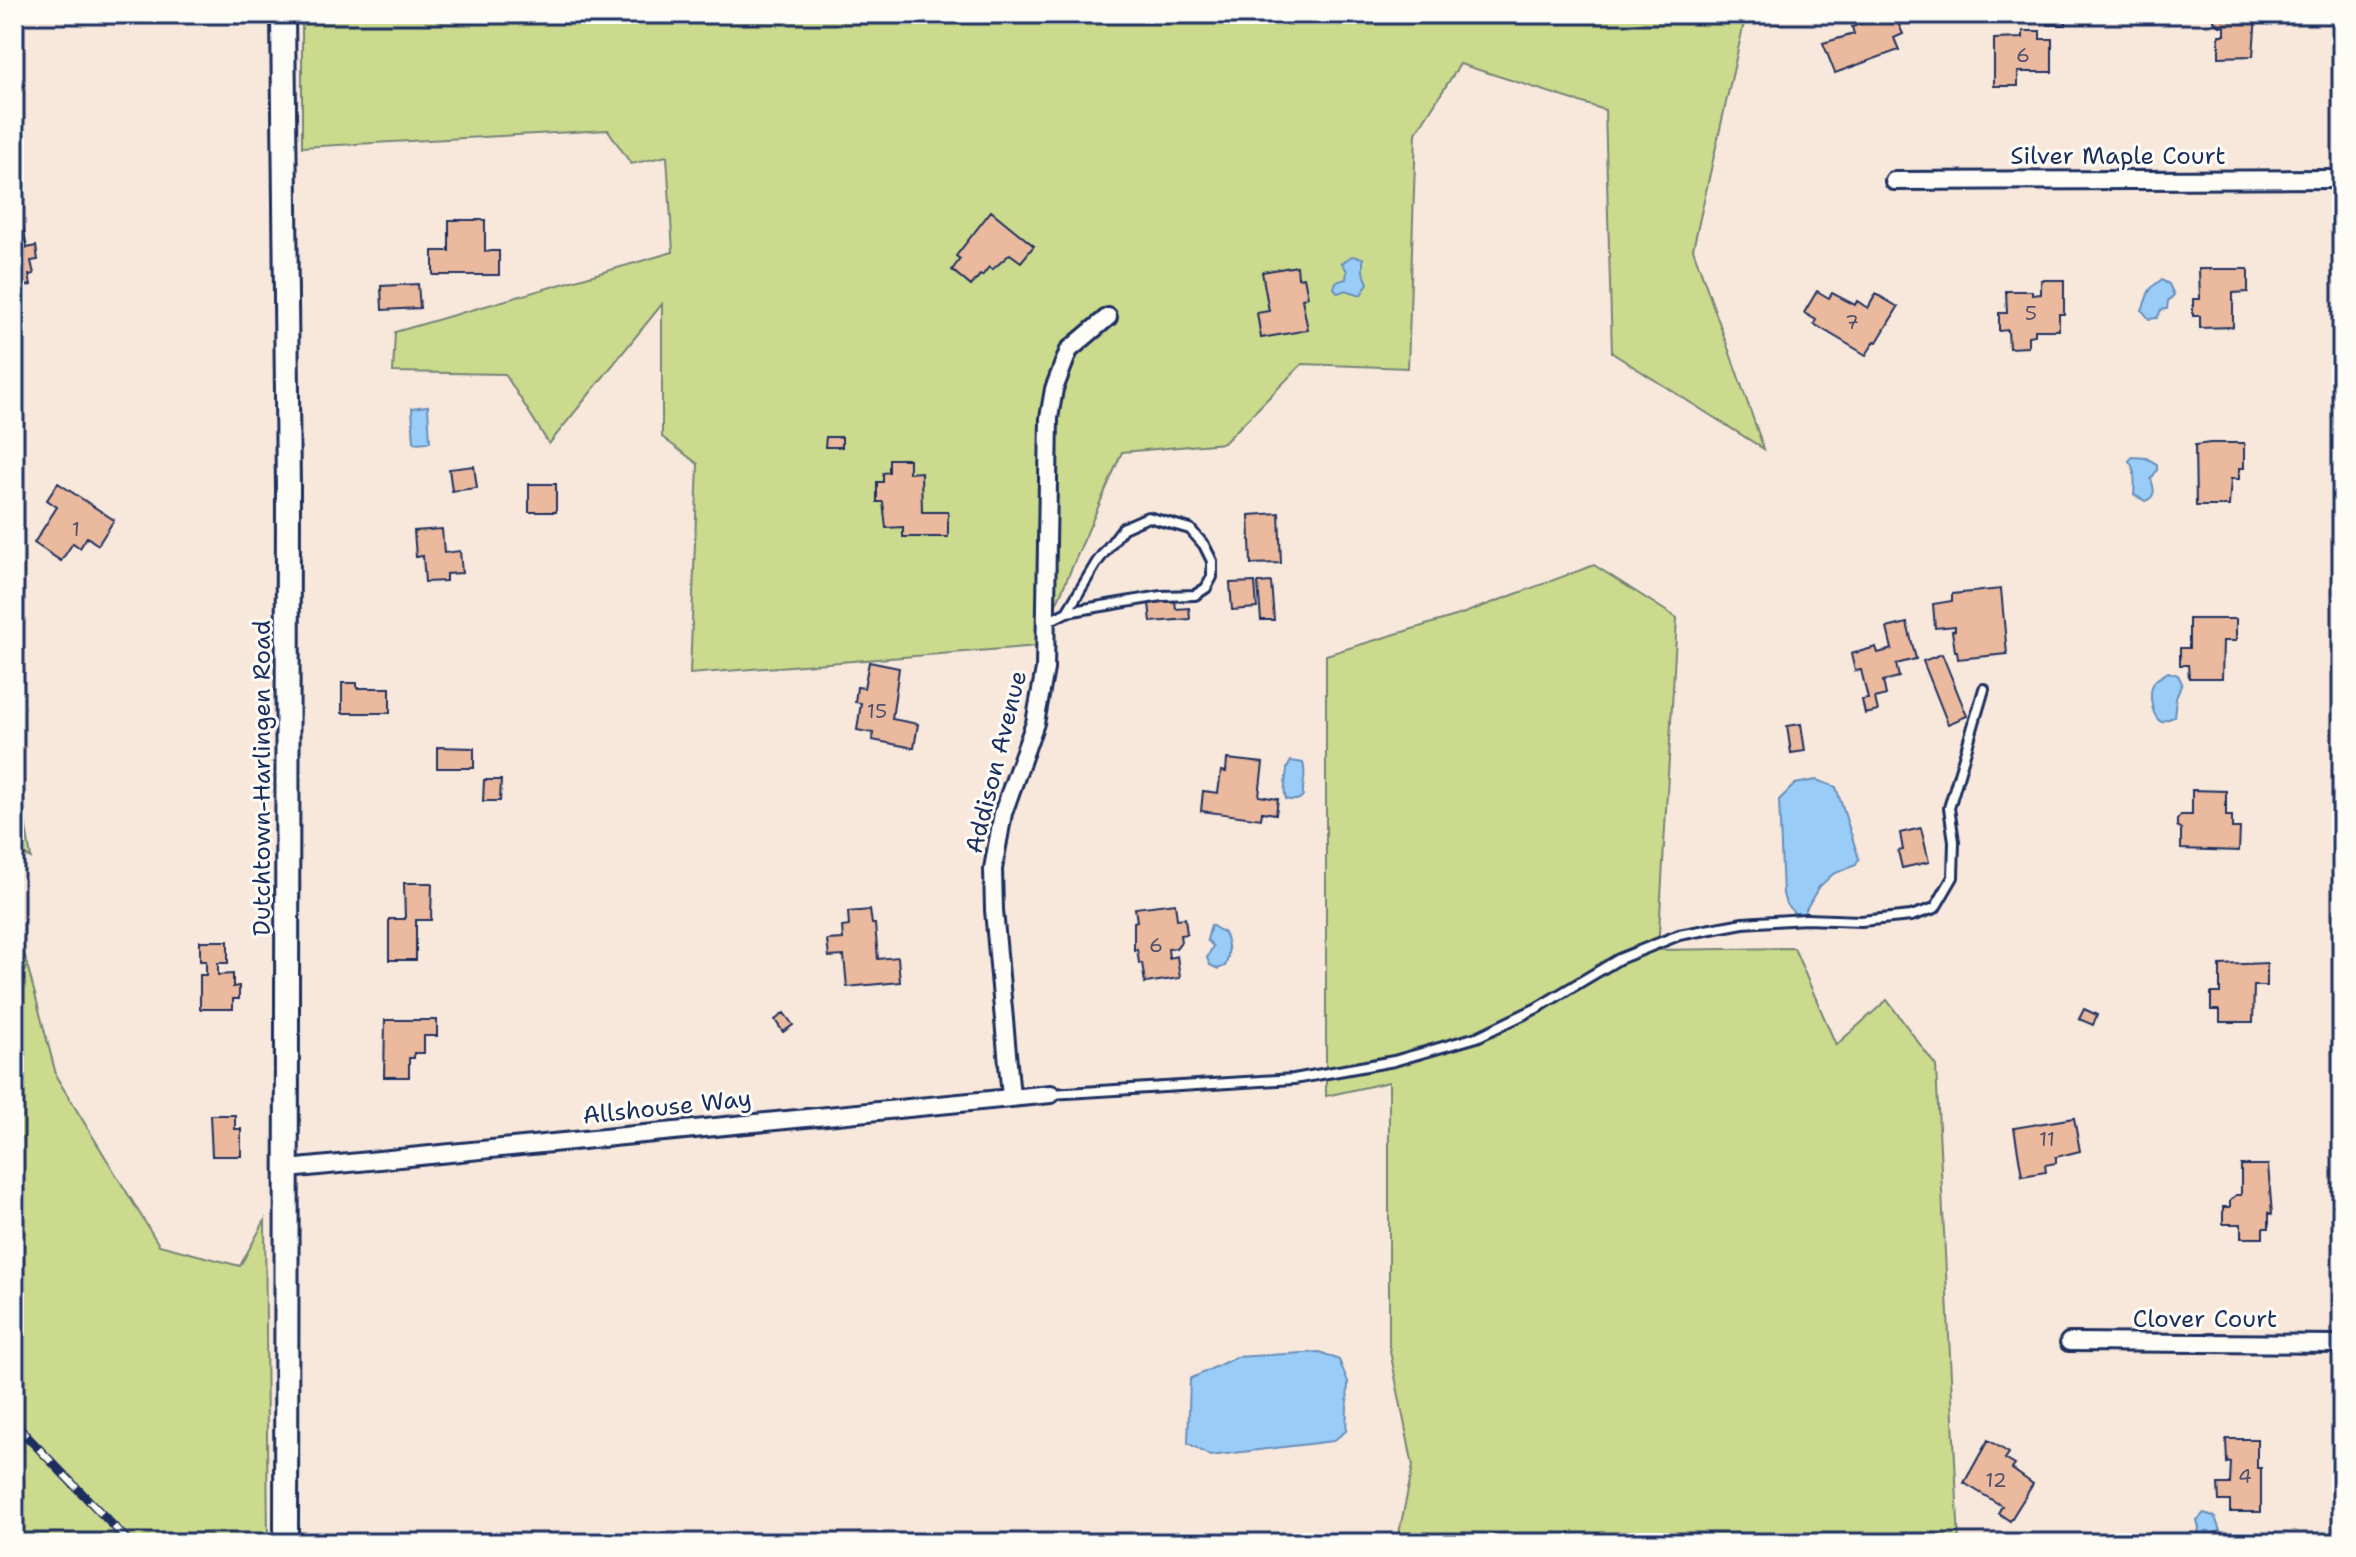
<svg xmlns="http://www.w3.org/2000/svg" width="2356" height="1557" viewBox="0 0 2356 1557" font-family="'Shantell Sans',sans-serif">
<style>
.green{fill:#ccda8e;stroke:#748476;stroke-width:2}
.water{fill:#99cdf7;stroke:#678eba;stroke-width:2}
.building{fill:#ebb99d;stroke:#1b2f5e;stroke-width:2}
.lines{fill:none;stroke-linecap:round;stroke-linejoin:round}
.lane-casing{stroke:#1b2f5e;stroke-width:14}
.street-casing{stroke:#1b2f5e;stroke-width:22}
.secondary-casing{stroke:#1b2f5e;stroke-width:28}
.lane{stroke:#fdfcf7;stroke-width:8}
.street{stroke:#fdfcf7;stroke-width:16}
.secondary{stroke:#fdfcf7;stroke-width:22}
.rail-casing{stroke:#1b2f5e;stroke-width:9}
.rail{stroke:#fdfcf7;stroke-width:6;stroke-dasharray:18;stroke-linecap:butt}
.labels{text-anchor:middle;stroke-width:6;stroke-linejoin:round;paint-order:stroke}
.number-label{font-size:20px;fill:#4f526e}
.street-label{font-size:24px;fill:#1b2f5e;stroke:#fdfcf7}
</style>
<rect width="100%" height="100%" fill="#f8e8dc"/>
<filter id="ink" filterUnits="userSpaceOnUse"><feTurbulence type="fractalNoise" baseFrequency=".0125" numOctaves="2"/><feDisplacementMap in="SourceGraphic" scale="16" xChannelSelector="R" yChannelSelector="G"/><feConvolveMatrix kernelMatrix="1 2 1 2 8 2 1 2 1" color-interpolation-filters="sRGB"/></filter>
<g filter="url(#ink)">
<path class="green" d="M302 14H1746L1693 249 1764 449 1612 353 1605 110 1460 64 1416 133 1408 368 1302 364 1224 443 1122 452 1038 646 690 674 698 464 662 437V304L549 444 505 374 393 372 395 332 673 252 667 156 631 164 608 130 302 147Z
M1594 565 1677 618 1658 950 1794 948 1836 1045 1887 1000 1936 1066 1959 1543H1397L1413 1466 1389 1346V1082L1326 1096V655L1459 615Z
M14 753 31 858 14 850Z
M14 915 57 1078 159 1245 240 1266 265 1220 268 1543H14Z"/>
<path class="water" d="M1352 256 1363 258V272L1368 283 1361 295 1346 290 1338 293 1334 288 1336 282 1346 279 1347 271 1342 263Z
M2161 280 2169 284 2174 295 2168 301 2167 309 2161 310 2157 318 2149 319 2142 310C2149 294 2146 290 2161 280Z
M428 406 430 442 414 443 412 408Z
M2132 457 2146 458 2157 464V470L2151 479C2154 488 2157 497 2145 501L2134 495C2135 484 2136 468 2129 461Z
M2168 672 2178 675 2182 683 2176 698 2174 717 2161 722C2151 716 2147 689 2156 680 2159 677 2164 675 2168 672Z
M1291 761 1303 763C1307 773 1302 785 1303 795 1300 801 1293 801 1286 799 1282 789 1287 778 1287 768Z
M1816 780 1836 787 1859 859 1856 865 1833 874 1818 888 1804 913 1796 915 1786 904 1783 894 1779 800 1795 784Z
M1211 925 1224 933C1229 942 1230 956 1225 966L1218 969 1210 965 1207 958 1213 946 1207 940Z
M1320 1352 1339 1360 1348 1382 1346 1431 1333 1441 1210 1456 1188 1443 1190 1379 1236 1357Z
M2204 1513 2215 1517 2220 1531 2215 1533 2212 1543H2196L2199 1528 2197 1520Z"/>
<path class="building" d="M1866 14H1876L1880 23 1896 18 1903 34 1894 38 1899 50 1835 73 1823 43 1854 34 1852 27 1861 24 1858 17Z
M2048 14H2066V25H2048Z
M2207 14H2256L2253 56 2219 57V35H2225V26H2220L2214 21 2215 14Z
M2023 31H2040V39H2052V72H2018V86H1994V39L2023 38Z
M16 186 27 248 36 246 38 260 31 261 34 274 29 275 31 285 14 289Z
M991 211 1034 246 1021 262 1010 254 992 270 989 267 982 276 980 275 971 286 952 270 960 259 956 256Z
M449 220H485V251H499V275H433V251H449Z
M1297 266 1298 278 1304 277 1308 297 1302 299 1308 330 1261 338 1257 313 1269 311 1262 272Z
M2199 269H2248V292L2233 293V327L2200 328V316H2193V299H2200Z
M2041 280H2064V314H2059V330H2035V335L2028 336V347L2009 348 2008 330 1999 331V313H2007L2006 291H2032V295L2041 294Z
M418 284 420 308 382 310 381 286Z
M1817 291 1829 298 1832 293 1855 305 1857 301 1868 308 1876 294 1898 307 1877 342 1875 341 1866 355 1814 324 1816 320 1804 313Z
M826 437H842V447H825Z
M2210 443H2244V468H2239V479H2231L2229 506H2196L2195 445Z
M889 459H909V473L921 472 922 512H948V537H903V527L886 528 883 502H877V482H883V473L889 472Z
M474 466 477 488 452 491 449 469Z
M58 483 114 520 98 545 87 537 80 548 73 543 61 561 34 543 57 507 47 500Z
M529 484H556V512H529Z
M1279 513 1281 563 1251 564 1249 515Z
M442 529 444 553 460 551 462 573 446 574V581L425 582 423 556 416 557 414 531Z
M1255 582 1257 608 1232 610 1230 583Z
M1271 582 1274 620H1261L1258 583Z
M2001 589 2007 654 1958 659 1957 651H1955L1952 631 1955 630V626L1935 628 1933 604 1952 601V594Z
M1175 601 1176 609 1189 608 1190 619 1151 622 1149 603Z
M2189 619H2236V641H2223L2222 678H2189L2188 665H2180V648H2189Z
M1907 623 1916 659 1896 664 1899 677 1883 681 1886 695 1875 698 1878 711 1865 714 1862 700 1868 699 1861 670 1855 671 1851 654 1876 647 1878 653 1892 649 1887 628Z
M1942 654 1967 716 1948 724 1923 661Z
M869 662 899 668 892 719 918 724 914 748 872 740 873 733 857 730 861 703 855 702 857 687 864 688Z
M342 683H357V688H390V713H342Z
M1801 724 1805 751 1791 753 1787 726Z
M437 747 474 748V768H437Z
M1227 759 1263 763 1259 796 1278 799 1276 814 1262 812 1261 819 1201 811 1203 791 1218 793 1221 771 1226 772Z
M484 780H501L500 801H483Z
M2192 790 2226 791V816H2232V828H2240L2239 851 2181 849V829L2177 826V820L2181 815H2192Z
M1921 828 1929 862 1902 868 1898 851 1903 850 1900 833Z
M404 883H432L431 920H416V960H389V919H405Z
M1175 903 1177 919 1185 918 1187 934 1180 935 1181 942 1176 948 1168 949 1169 958 1177 956 1180 978 1145 983 1142 963H1139L1137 949 1134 950V922L1137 921 1135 908Z
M870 910 872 924H875L878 959 898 957 900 982 847 987 844 956 829 957 827 940 843 939 842 927 849 926 848 912Z
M200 941H228V963H218V975L233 974V987L239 986V999H233V1009H200V975H206V961H200Z
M2267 963V986H2254L2253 1022H2220V1010H2211V993H2220V965Z
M2084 1009 2097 1015 2093 1025 2079 1019Z
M784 1013 793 1025 783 1032 775 1020Z
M385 1020H437V1036H424V1053H414V1058H409V1077H384Z
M210 1115H235V1129H241V1156H212Z
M2074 1118 2080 1151 2056 1157V1163L2045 1165 2046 1172 2022 1176 2014 1128Z
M2241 1165H2268L2272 1214 2269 1213V1228H2263V1238H2241V1224H2223V1207H2230V1201L2236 1195H2241Z
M2226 1439H2257V1468H2261V1512H2230V1501H2219L2218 1484H2230L2231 1462 2227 1463Z
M1988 1440 2009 1453 2005 1459 2015 1465 2012 1469 2033 1484 2010 1521 1998 1513 2002 1506 1964 1483Z"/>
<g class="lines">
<defs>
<path id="lane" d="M1047 622 1067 612 1097 562 1123 528 1148 517 1190 529 1204 545 1212 561V577L1206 588 1195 595 1161 596 1067 612
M1051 1094 1294 1079 1394 1061 1477 1037 1537 1008 1619 959 1679 935 1743 923 1806 919 1861 921 1911 916 1935 908 1953 877 1954 841 1949 808 1984 689"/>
<path id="street" d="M1894 181 2342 179
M1011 1097 994 910 993 869 1003 813 1035 723 1045 669 1049 418 1054 389 1069 350 1108 317
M288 1169 1051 1094
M2069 1342 2342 1344"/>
<path id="secondary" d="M283 14 288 489 286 1543"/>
</defs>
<use href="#lane" class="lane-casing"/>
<use href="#street" class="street-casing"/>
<use href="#secondary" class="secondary-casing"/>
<use href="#lane" class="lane"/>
<use href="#street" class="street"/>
<use href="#secondary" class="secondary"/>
<defs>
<path id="rail" d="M14 1423 130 1543"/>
</defs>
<use href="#rail" class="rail-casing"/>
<use href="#rail" class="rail"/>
</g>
</g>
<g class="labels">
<g class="number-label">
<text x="2023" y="62">6</text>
<text x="2031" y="320">5</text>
<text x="1852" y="329">7</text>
<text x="76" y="536">1</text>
<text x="877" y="718">15</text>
<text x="1156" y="952">6</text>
<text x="2047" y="1146">11</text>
<text x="2245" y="1483">4</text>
<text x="1996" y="1487">12</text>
</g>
<g class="street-label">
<text x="2118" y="164">Silver Maple Court</text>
<text transform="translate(996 762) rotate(-76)" y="8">Addison Avenue</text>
<text transform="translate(262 778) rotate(-90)" y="8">Dutchtown-Harlingen Road</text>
<text transform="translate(667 1107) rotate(-6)" y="8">Allshouse Way</text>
<text x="2205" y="1327">Clover Court</text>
</g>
</g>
<rect width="2356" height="1557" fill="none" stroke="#fdfcf7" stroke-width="48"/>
<rect x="24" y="24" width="2308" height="1509" fill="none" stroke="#1b2f5e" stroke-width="3" filter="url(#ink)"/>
</svg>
